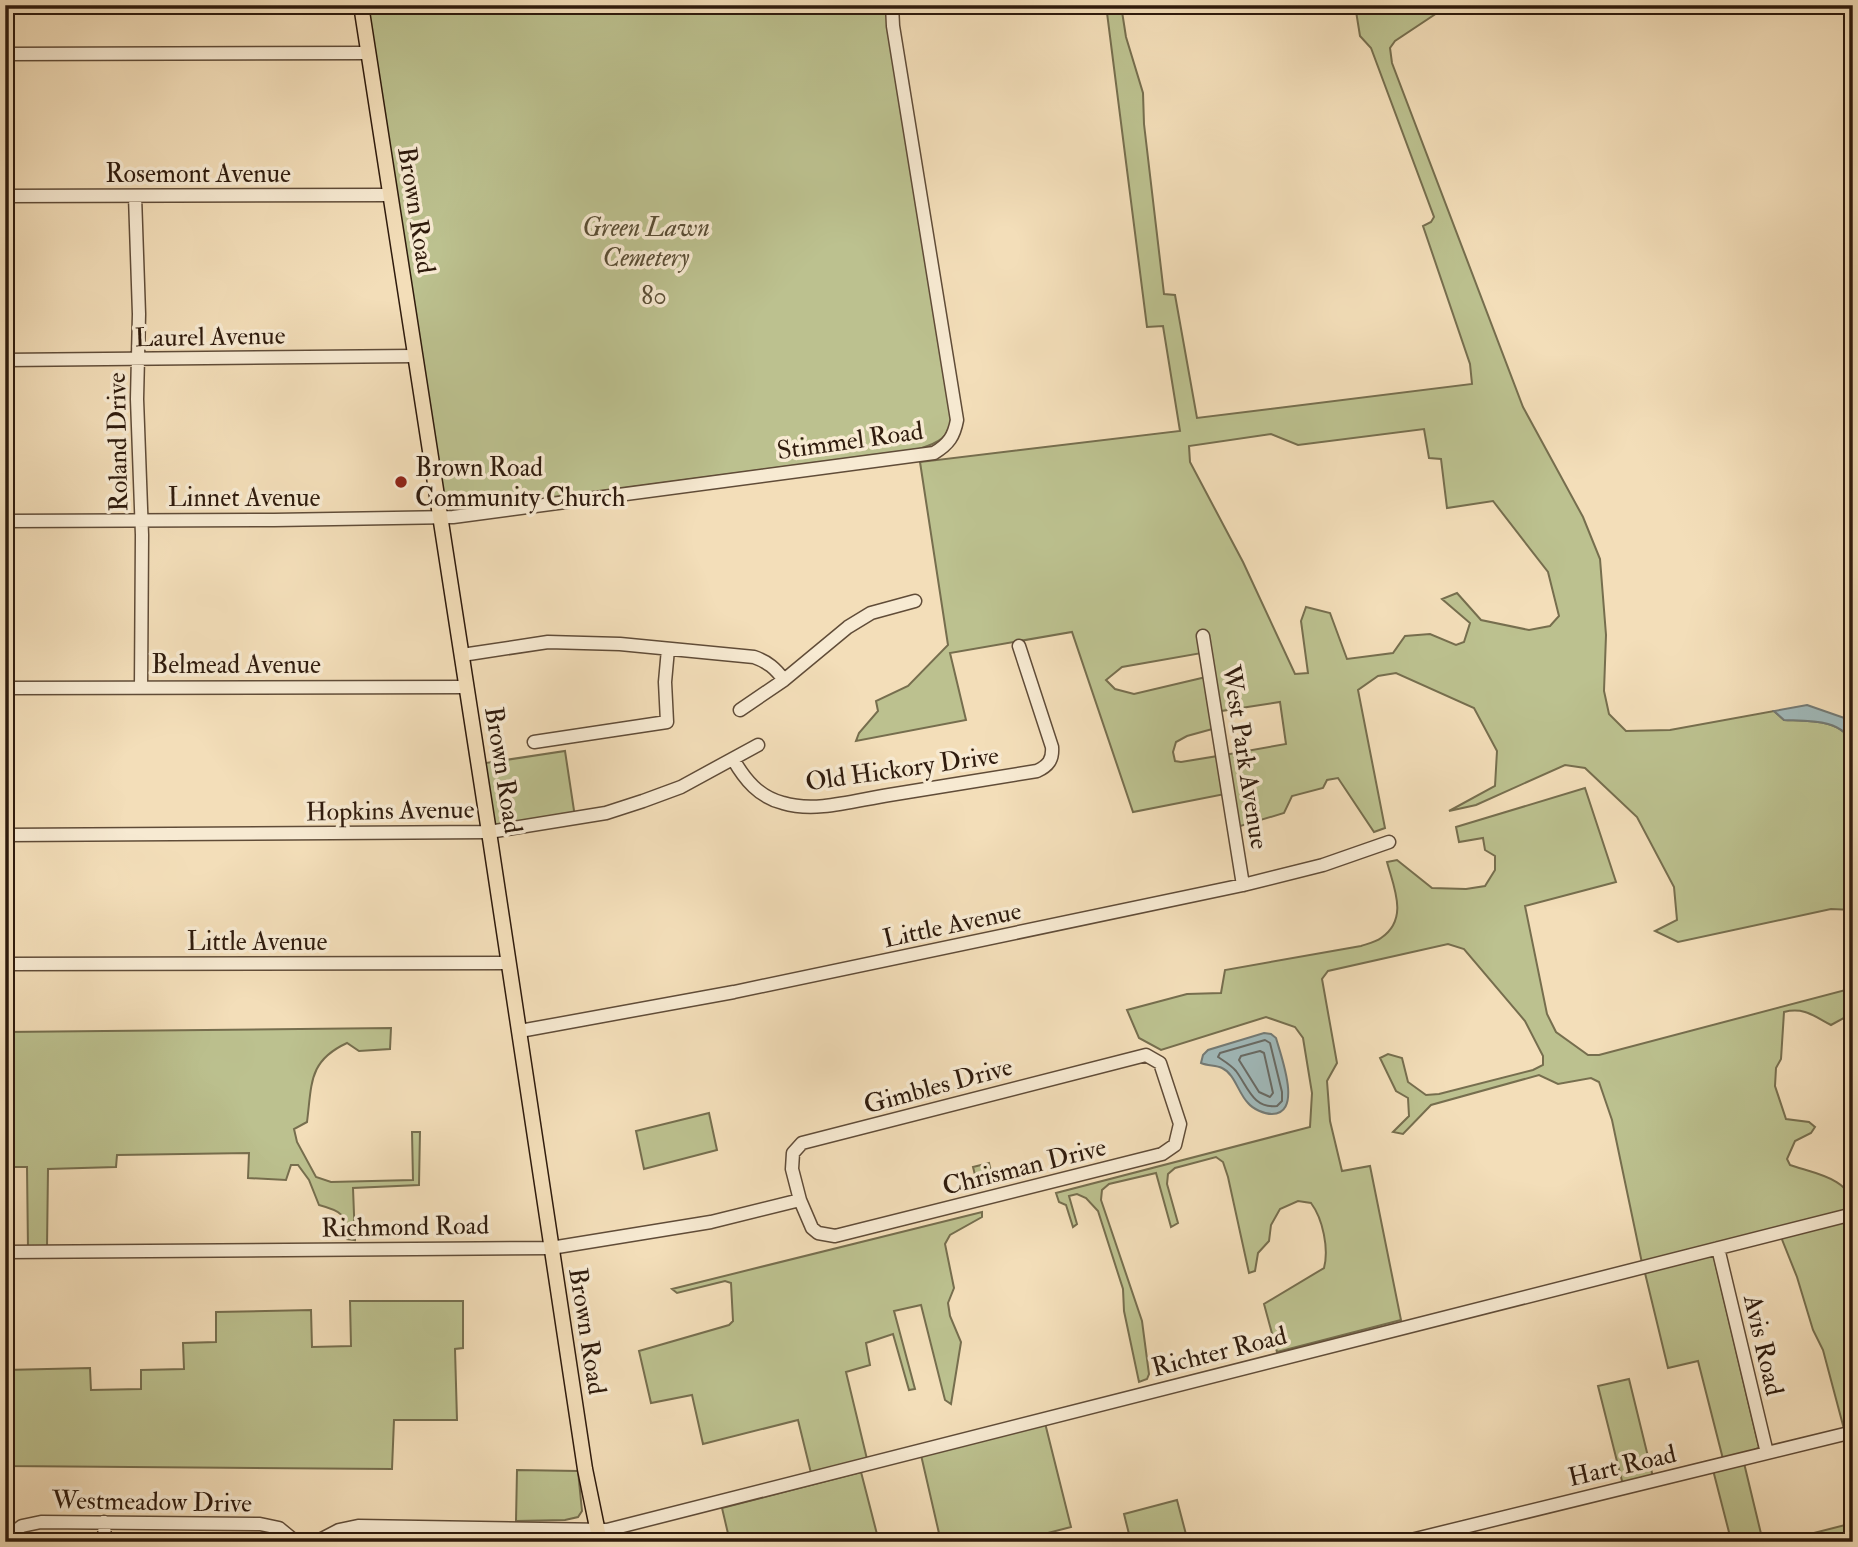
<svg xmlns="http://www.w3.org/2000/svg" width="1858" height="1547" viewBox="0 0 1858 1547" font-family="'IM FELL Double Pica',serif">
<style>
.green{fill:#bcc18f;stroke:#766e4e;stroke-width:2;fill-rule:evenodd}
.water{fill:#a0b9ba;stroke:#737a75;stroke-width:2}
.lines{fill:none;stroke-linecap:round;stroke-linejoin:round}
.shore{stroke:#686a64;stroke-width:2}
.minor-casing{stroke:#604c38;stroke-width:15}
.major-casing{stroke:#2f1b0d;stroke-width:17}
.minor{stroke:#f7ead2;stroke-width:12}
.major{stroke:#f3deb9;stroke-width:14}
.poi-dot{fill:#8f2418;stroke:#f7ead2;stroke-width:2.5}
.labels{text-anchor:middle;stroke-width:7;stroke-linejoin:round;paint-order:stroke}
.street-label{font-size:26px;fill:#2f1b0d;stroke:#f7ead2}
.park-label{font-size:26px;font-style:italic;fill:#594d34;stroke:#f7ead2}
.poi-label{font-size:26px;fill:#2f1b0d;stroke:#f7ead2;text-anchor:start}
</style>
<rect width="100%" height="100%" fill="#f3deb9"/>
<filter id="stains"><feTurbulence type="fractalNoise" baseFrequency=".00286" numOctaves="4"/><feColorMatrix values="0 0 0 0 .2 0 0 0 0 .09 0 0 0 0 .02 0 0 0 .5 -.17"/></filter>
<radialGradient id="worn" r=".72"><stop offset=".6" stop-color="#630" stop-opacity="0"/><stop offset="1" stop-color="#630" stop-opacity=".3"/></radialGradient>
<path class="green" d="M366 5H885L951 417C950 438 938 443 919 449L451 511 443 497Z
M1106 5H1121L1126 37 1143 93 1144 124 1164 294 1175 295 1197 418 1472 384 1470 364 1423 226 1431 222 1434 217 1371 48 1360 36 1355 5H1449L1395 41 1390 48 1392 63 1523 407 1583 517 1600 559 1606 635 1604 691 1609 714 1626 731 1670 730 1774 711 1784 720C1807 721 1843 718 1853 745V846L1845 854 1847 869 1853 876V910L1831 909 1678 942 1655 931 1677 920 1674 887 1637 817 1585 768 1565 765 1476 805 1449 811 1495 786 1497 751 1474 708 1396 673 1378 676 1358 690 1385 828 1374 832 1338 778 1327 780 1323 788 1292 796 1284 813 1237 827 1224 755 1286 744 1280 702 1221 711 1207 632 1202 653 1122 667 1106 680 1115 689 1134 694 1206 677 1216 728 1187 736 1176 742 1173 752 1175 761 1181 762 1218 756 1225 794 1133 812 1072 632 950 653 966 720 856 741 859 733 878 711 876 701 908 686 948 645 920 462 1180 431 1163 326 1147 327ZM1424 429 1429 458 1441 459 1447 508 1493 501 1548 572 1559 616 1550 626 1529 630 1481 620 1457 593 1442 599 1470 623 1464 642 1456 645 1430 634 1405 636 1393 653 1347 659 1330 613 1306 607 1301 621 1308 673 1295 674 1243 562 1190 462 1189 446 1271 434 1298 445Z
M565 751 575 817 491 830 479 764Z
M1585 788 1616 882 1525 906 1547 1014 1556 1032 1588 1055H1599L1853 988V1013L1831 1025C1814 1016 1804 1007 1784 1012L1781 1059 1776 1068 1775 1086 1786 1119 1809 1122 1815 1127 1811 1133 1795 1141 1787 1159 1790 1165C1812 1173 1853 1178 1853 1209L1642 1263 1612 1120 1599 1082 1591 1078 1558 1084 1539 1075 1431 1105 1403 1134 1393 1132 1409 1116 1408 1098 1396 1091 1380 1058 1388 1054 1402 1058 1408 1082 1426 1095 1439 1094 1533 1070 1543 1065V1056L1525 1021 1464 949 1448 944 1328 971 1322 979 1337 1063 1327 1081 1330 1121 1342 1171 1370 1166 1401 1320 1277 1352 1264 1304 1324 1268C1329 1249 1323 1219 1311 1203L1298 1201 1280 1209 1271 1225 1269 1241 1258 1253 1255 1271 1249 1273 1228 1177 1223 1162 1216 1157 1175 1168 1168 1174 1167 1184 1178 1223 1171 1227 1156 1173 1109 1184 1102 1190 1101 1200 1142 1321 1149 1374 1147 1379 1139 1382 1124 1311 1123 1289 1098 1211 1086 1198 1077 1194 1069 1196 1077 1224 1073 1227 1066 1205 1059 1202 1056 1193 1310 1127 1312 1093 1303 1038 1295 1027 1266 1017 1161 1050 1139 1038 1127 1010 1187 994 1221 993 1225 970 1361 946C1367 944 1376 942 1381 938 1409 919 1394 888 1387 862L1397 860 1432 888 1466 889 1485 886 1495 870V856L1485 850 1483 838 1459 842 1456 827Z
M391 1028 390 1049 359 1051 347 1043C308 1061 312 1084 307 1122L294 1129 297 1142 316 1177 331 1182 413 1180 412 1132H420L419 1185 353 1188 355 1240 347 1239C344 1214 345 1212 319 1205L309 1180 298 1165H291L286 1180 248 1178 249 1153 117 1155 116 1167 48 1169 47 1247 28 1248 27 1167H5V1032Z
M709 1113 717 1150 644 1169 636 1131Z
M989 1163 993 1179 977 1183 973 1167Z
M982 1212V1217L950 1235 945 1244 954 1288 948 1303 950 1316 961 1342 951 1404 945 1400 921 1305 894 1311 915 1389 909 1390 893 1334 866 1343 870 1365 846 1372 867 1459 811 1473 798 1420 703 1444 692 1395 651 1403 639 1351 729 1325 733 1321 731 1283 725 1281 677 1293 672 1289Z
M1853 1219V1426L1844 1429 1823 1350 1813 1330 1797 1277 1781 1237Z
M1713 1253 1759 1447 1751 1452 1723 1459 1698 1361 1668 1368 1644 1269Z
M350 1301H463V1348L455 1349 457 1420H394L392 1469 5 1466V1370L90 1368 91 1390 141 1389V1370L184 1369 183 1343 216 1342V1312L311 1310 312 1347 351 1346Z
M1629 1379 1653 1477 1623 1485 1598 1386Z
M1045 1423 1071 1527 1013 1542H941L921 1455Z
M1744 1463 1763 1542H1728L1731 1540 1713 1470Z
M517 1470 578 1471 582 1511 578 1517 565 1520 516 1521Z
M861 1472 879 1542H730L722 1508Z
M1177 1500 1188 1542H1131L1124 1514Z
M1853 1523V1542H1803L1802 1536Z
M360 1530 565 1534 587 1537 591 1542H361Z"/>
<path class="water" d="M1807 705 1853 721V745C1843 718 1807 721 1784 720L1774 711Z
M1264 1033 1271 1034 1276 1038C1281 1056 1303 1114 1272 1114 1264 1114 1253 1109 1248 1103 1238 1093 1235 1074 1222 1068 1216 1065 1208 1066 1201 1063L1203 1055 1208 1050Z"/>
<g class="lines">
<path class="shore" d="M1265 1040 1270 1043 1282 1092V1101L1277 1106C1253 1109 1248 1087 1236 1071 1231 1065 1224 1061 1218 1057L1220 1053Z
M1260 1051 1264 1053 1273 1093 1270 1097 1259 1092 1239 1060 1241 1056Z"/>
<defs>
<path id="minor" d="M5 54 368 53
M5 196 390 195
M135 196 139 314 137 399 142 535 141 687
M5 360 415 356
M5 521 274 520 453 517 934 453C949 444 954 436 957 420L893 26 892 5
M1203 636 1243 885
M462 655 548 642 620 644 754 657C768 662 775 668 784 680
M5 688 467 687
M740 710 784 680 848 627 871 613 915 601
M534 742 667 722 665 682 668 649
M733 759C745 780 759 797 783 803 816 813 856 800 889 795 938 787 988 779 1037 771 1048 766 1053 760 1052 747L1019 646
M5 835 489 832 606 813 643 801 681 787 758 745
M5 964 508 963
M520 1031 734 992 1243 885 1323 865 1389 842
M1146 1055 1160 1063 1180 1124 1175 1145 1162 1154 835 1236 818 1233 812 1228 800 1200 792 1169 793 1153 802 1143Z
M1718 1248 1767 1453
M5 1252 551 1248 711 1222 800 1200
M104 1522 105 1542
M5 1539 22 1526 41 1522 260 1524 279 1528 296 1542
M316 1542 339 1530 358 1526 607 1530 1853 1214
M1403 1542 1853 1432"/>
<path id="major" d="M361 5 489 832 585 1469 600 1542"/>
</defs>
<use href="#minor" class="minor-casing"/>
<use href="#major" class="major-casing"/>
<use href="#minor" class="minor"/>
<use href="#major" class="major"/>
</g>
<circle class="poi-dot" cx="401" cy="482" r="7"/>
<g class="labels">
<g class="street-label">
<text x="198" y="182">Rosemont Avenue</text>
<text transform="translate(417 210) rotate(81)" y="9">Brown Road</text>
<text transform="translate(210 336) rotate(-1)" y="9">Laurel Avenue</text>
<text transform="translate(850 440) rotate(-8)" y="9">Stimmel Road</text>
<text transform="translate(117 442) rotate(-91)" y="9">Roland Drive</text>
<text x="244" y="506">Linnet Avenue</text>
<text x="236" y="673">Belmead Avenue</text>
<text transform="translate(1246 757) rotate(81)" y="9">West Park Avenue</text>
<text transform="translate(902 768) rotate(-8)" y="9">Old Hickory Drive</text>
<text transform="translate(504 770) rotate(81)" y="9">Brown Road</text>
<text transform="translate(390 810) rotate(-1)" y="9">Hopkins Avenue</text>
<text transform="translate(952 924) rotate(-12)" y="9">Little Avenue</text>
<text x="257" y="950">Little Avenue</text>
<text transform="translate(938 1085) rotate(-15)" y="9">Gimbles Drive</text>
<text transform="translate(1024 1166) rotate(-14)" y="9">Chrisman Drive</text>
<text transform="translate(405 1226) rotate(-1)" y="9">Richmond Road</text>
<text transform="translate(588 1331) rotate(81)" y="9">Brown Road</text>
<text transform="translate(1764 1345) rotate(77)" y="9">Avis Road</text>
<text transform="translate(1219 1351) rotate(-14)" y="9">Richter Road</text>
<text transform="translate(1622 1465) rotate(-13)" y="9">Hart Road</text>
<text transform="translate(152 1501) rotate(1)" y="9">Westmeadow Drive</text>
</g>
<g class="park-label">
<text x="646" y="236">Green Lawn<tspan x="646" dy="30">Cemetery</tspan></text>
<text x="654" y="304">80</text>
</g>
<g class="poi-label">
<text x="415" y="476">Brown Road<tspan x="415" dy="30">Community Church</tspan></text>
</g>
</g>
<rect width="1858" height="1547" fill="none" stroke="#f3deb9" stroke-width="28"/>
<rect x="7" y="7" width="1844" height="1533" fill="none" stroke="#2f1b0d" stroke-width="3.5"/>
<rect x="14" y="14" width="1830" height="1519" fill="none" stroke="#2f1b0d" stroke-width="2"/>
<rect width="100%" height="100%" filter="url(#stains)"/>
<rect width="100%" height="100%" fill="url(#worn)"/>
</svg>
